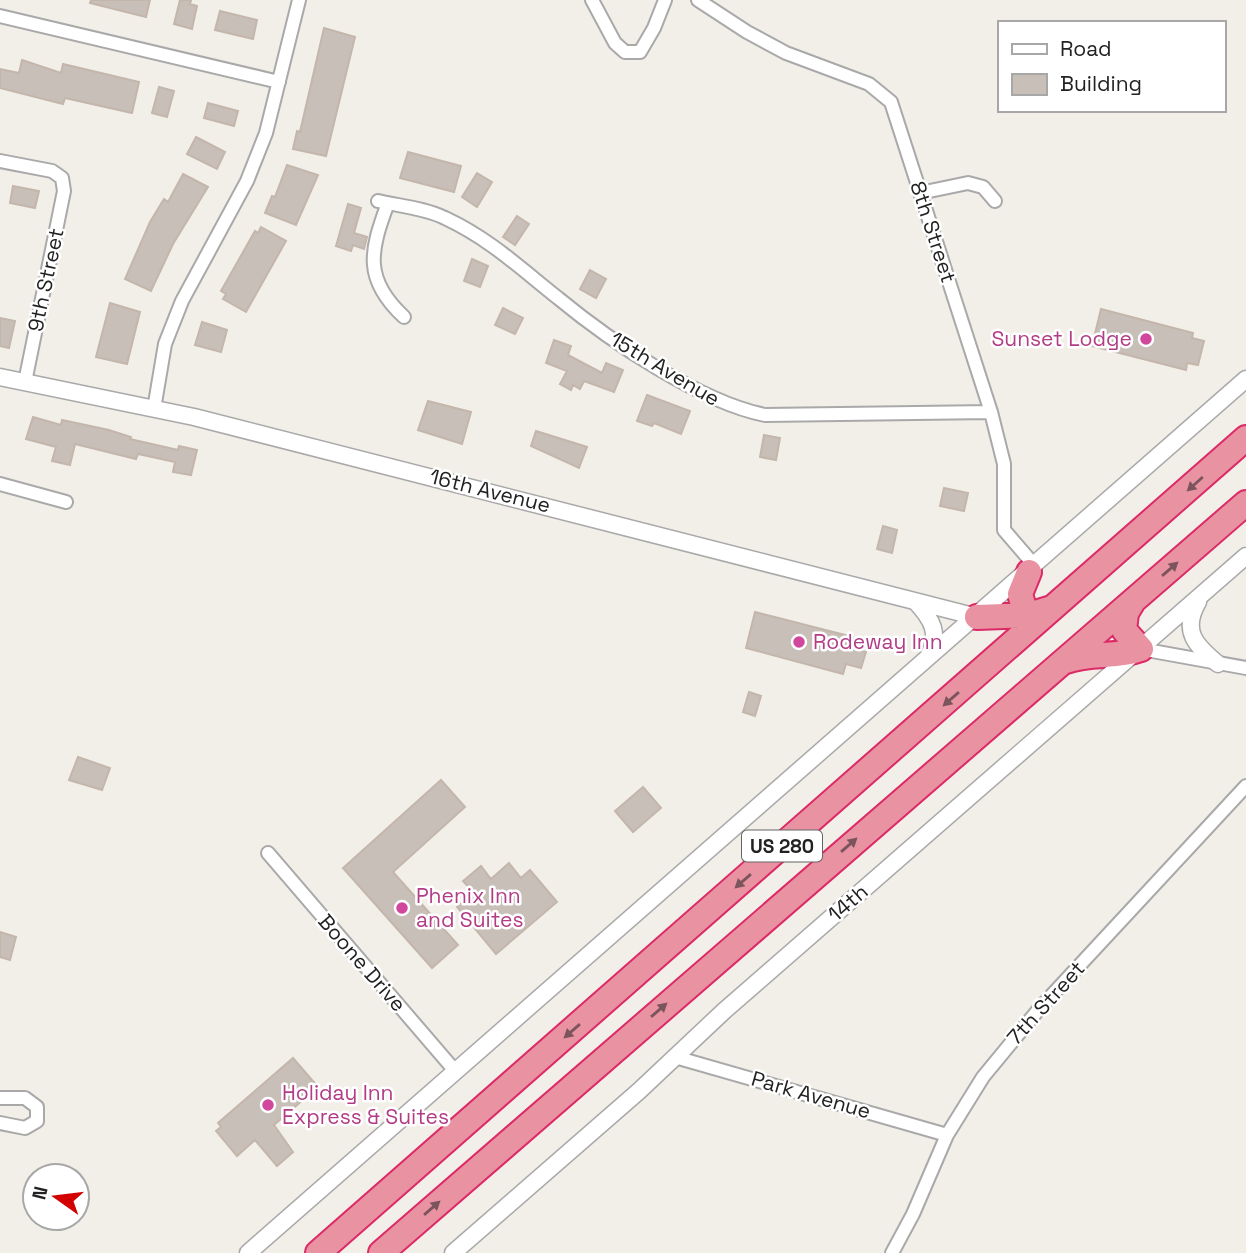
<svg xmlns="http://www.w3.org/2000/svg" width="1246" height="1253" viewBox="0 0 1246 1253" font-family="'Space Grotesk',sans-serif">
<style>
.building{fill:#c7bfb8;stroke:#c4b6ab;stroke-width:2}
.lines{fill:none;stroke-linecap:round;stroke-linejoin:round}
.minor-casing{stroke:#a9a9a9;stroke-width:16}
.tertiary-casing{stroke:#a9a9a9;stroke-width:19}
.motorway-casing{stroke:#dc2a67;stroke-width:28}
.minor{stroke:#fff;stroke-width:12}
.tertiary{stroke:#fff;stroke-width:16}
.motorway{stroke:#e892a2;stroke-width:24}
.oneway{fill:#7b545c}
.hotel-dot{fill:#d1479c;stroke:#fff;stroke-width:2.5}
.labels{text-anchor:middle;stroke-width:5;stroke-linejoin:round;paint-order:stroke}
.shield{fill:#fff;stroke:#646464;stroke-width:2}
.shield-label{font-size:19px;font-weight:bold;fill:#222}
.street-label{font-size:21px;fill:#222;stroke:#fff}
.hotel-label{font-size:21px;fill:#b23c85;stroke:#fff;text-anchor:start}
</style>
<rect width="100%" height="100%" fill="#f2efe9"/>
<path class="building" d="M91 0H150L146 17 90 3Z
M180 0H191L190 4 197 6 192 29 174 24Z
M220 11 257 20 253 39 215 30Z
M324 28 355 37 326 156 293 149 297 131 300 132Z
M22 60 61 73 63 64 139 82 132 113 65 98 63 104 0 88V69L19 73Z
M159 87 174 91 167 117 152 113Z
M208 103 238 111 234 126 204 118Z
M196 137 225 152 217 169 187 154Z
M408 152 461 166 454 192 400 178Z
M287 165 318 175 296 225 265 213 272 196 275 197Z
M477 173 492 182 477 207 462 197Z
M183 174 208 187 173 244 151 291 125 279 150 222 164 199 168 202Z
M13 186 39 191 35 208 10 203Z
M348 204 361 208 354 233 367 237 364 249 353 245 351 251 336 246Z
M517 216 529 224 515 245 503 237Z
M261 227 286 241 246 312 223 299 226 294 221 291 255 231 258 233Z
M472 259 488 266 480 287 464 281Z
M590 270 606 279 596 298 580 289Z
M110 303 140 312 127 364 96 357Z
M503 308 523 318 515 334 495 325Z
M1101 309 1193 333 1192 338 1204 341 1198 365 1187 363 1186 370 1092 346Z
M0 318 15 321 9 348 0 346Z
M202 322 227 330 221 352 195 345Z
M554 340 571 346 568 355 602 373 606 363 623 370 614 392 584 381 580 389 573 385 571 390 560 384 567 371 546 363Z
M647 395 690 411 681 434 654 423 652 426 637 421Z
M428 401 471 412 462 444 418 430Z
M33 417 61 425 62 420 109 430 131 437 130 439 178 450 179 446 197 450 191 475 173 472 175 462 138 454 136 459 75 444 70 465 52 461 56 447 26 439Z
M536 431 587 447 579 468 531 446Z
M764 435 780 438 776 460 760 457Z
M944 488 968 493 964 511 940 506Z
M883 526 897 530 892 553 877 549Z
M755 612 853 637 850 648 866 652 861 668 846 664 843 674 746 648Z
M749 692 761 696 755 716 743 712Z
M78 757 110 768 102 790 69 780Z
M441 780 465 807 393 872 458 945 432 968 343 868Z
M643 787 661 808 633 832 615 811Z
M509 863 521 878 530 870 557 902 496 954 457 907 474 893 463 881 481 866 491 879Z
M0 932 16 937 10 960 0 957Z
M293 1058 318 1087 274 1125 293 1152 277 1166 255 1140 237 1156 216 1131 221 1127 218 1123Z"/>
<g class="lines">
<defs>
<path id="minor" d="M592 0 615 43 625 52H640L654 28 665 0
M698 0 747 32 786 53 869 84 891 102 991 412 1004 464V530L1035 566
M0 16 279 82
M0 161 52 171 62 178 64 191 25 382
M920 193 968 183 983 187 995 201
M378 201C399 206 425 208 445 218 490 239 520 268 558 298 610 341 700 402 765 415L991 412
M388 203C370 251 363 279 404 317
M154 409 165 344 182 301 247 181 266 133 299 0
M0 484 66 502
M1141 649 1246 668
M268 853 456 1072
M675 1057 947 1135
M0 1098H25L37 1107V1121L25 1128 0 1123
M892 1253 913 1214 947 1135 983 1077 1039 1009 1246 786"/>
<path id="tertiary" d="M0 377 194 417 977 617
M915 601C932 619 941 634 928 657
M1198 602C1181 631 1196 646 1218 664
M248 1253 1246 379
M453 1253 639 1091 724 1011 1246 556"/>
<path id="motorway" d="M1029 572 1020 594 1024 608 1034 614
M977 617 1029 615 1052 608
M1066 661C1091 652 1116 658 1141 649L1124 630 1126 613 1132 603
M318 1253 1246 438
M381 1253 1246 503"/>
</defs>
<use href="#minor" class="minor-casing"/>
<use href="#tertiary" class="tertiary-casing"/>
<use href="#motorway" class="motorway-casing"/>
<use href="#minor" class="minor"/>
<use href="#tertiary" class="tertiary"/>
<use href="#motorway" class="motorway"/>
</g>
<defs><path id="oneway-solid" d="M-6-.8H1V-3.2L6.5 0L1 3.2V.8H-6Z" transform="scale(1.75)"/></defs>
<g class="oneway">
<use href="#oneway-solid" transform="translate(1195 484) rotate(138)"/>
<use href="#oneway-solid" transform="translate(1170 569) rotate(-41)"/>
<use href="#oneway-solid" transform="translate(951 699) rotate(139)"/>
<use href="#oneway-solid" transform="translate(849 845) rotate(-41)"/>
<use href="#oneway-solid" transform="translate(743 881) rotate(139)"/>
<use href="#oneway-solid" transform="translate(659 1010) rotate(-41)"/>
<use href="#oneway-solid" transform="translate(572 1031) rotate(139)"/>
<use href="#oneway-solid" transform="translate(432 1208) rotate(-41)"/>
</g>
<g class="hotel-dot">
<circle cx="1146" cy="339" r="7"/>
<circle cx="799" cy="642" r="7"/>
<circle cx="402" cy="908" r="7"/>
<circle cx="268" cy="1105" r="7"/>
</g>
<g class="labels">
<rect class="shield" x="742" y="830.5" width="80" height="31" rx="5"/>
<g class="shield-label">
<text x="782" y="853">US 280</text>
</g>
<g class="street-label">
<text transform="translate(933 232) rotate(72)" y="7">8th Street</text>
<text transform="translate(46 280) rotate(-78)" y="7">9th Street</text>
<text transform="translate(665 369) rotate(31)" y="7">15th Avenue</text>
<text transform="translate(490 491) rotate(14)" y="7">16th Avenue</text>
<text transform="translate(848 903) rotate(-41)" y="7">14th</text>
<text transform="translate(362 963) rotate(49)" y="7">Boone Drive</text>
<text transform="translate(1046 1003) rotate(-48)" y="7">7th Street</text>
<text transform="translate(811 1095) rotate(16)" y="7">Park Avenue</text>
</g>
<g class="hotel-label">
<text x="1132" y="346" text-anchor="end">Sunset Lodge</text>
<text x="813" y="649">Rodeway Inn</text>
<text x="416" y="903">Phenix Inn<tspan x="416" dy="24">and Suites</tspan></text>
<text x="282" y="1100">Holiday Inn<tspan x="282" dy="24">Express &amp; Suites</tspan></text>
</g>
</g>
<rect x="998" y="21" width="228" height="91" fill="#ffffff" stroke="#a7a7a7" stroke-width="2"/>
<rect x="1012" y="44" width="35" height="10" fill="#ffffff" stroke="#a7a7a7" stroke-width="2"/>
<text x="1060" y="56" font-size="21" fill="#222222">Road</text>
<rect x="1012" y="74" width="35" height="21" fill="#c7bfb8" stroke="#a7a7a7" stroke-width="2"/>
<text x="1060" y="91" font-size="21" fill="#222222">Building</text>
<g transform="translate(56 1197) rotate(284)"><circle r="33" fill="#ffffff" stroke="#a7a7a7" stroke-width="2"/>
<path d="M0-5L12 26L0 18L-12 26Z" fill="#d40000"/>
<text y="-10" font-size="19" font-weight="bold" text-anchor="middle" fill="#222222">N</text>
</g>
</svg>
